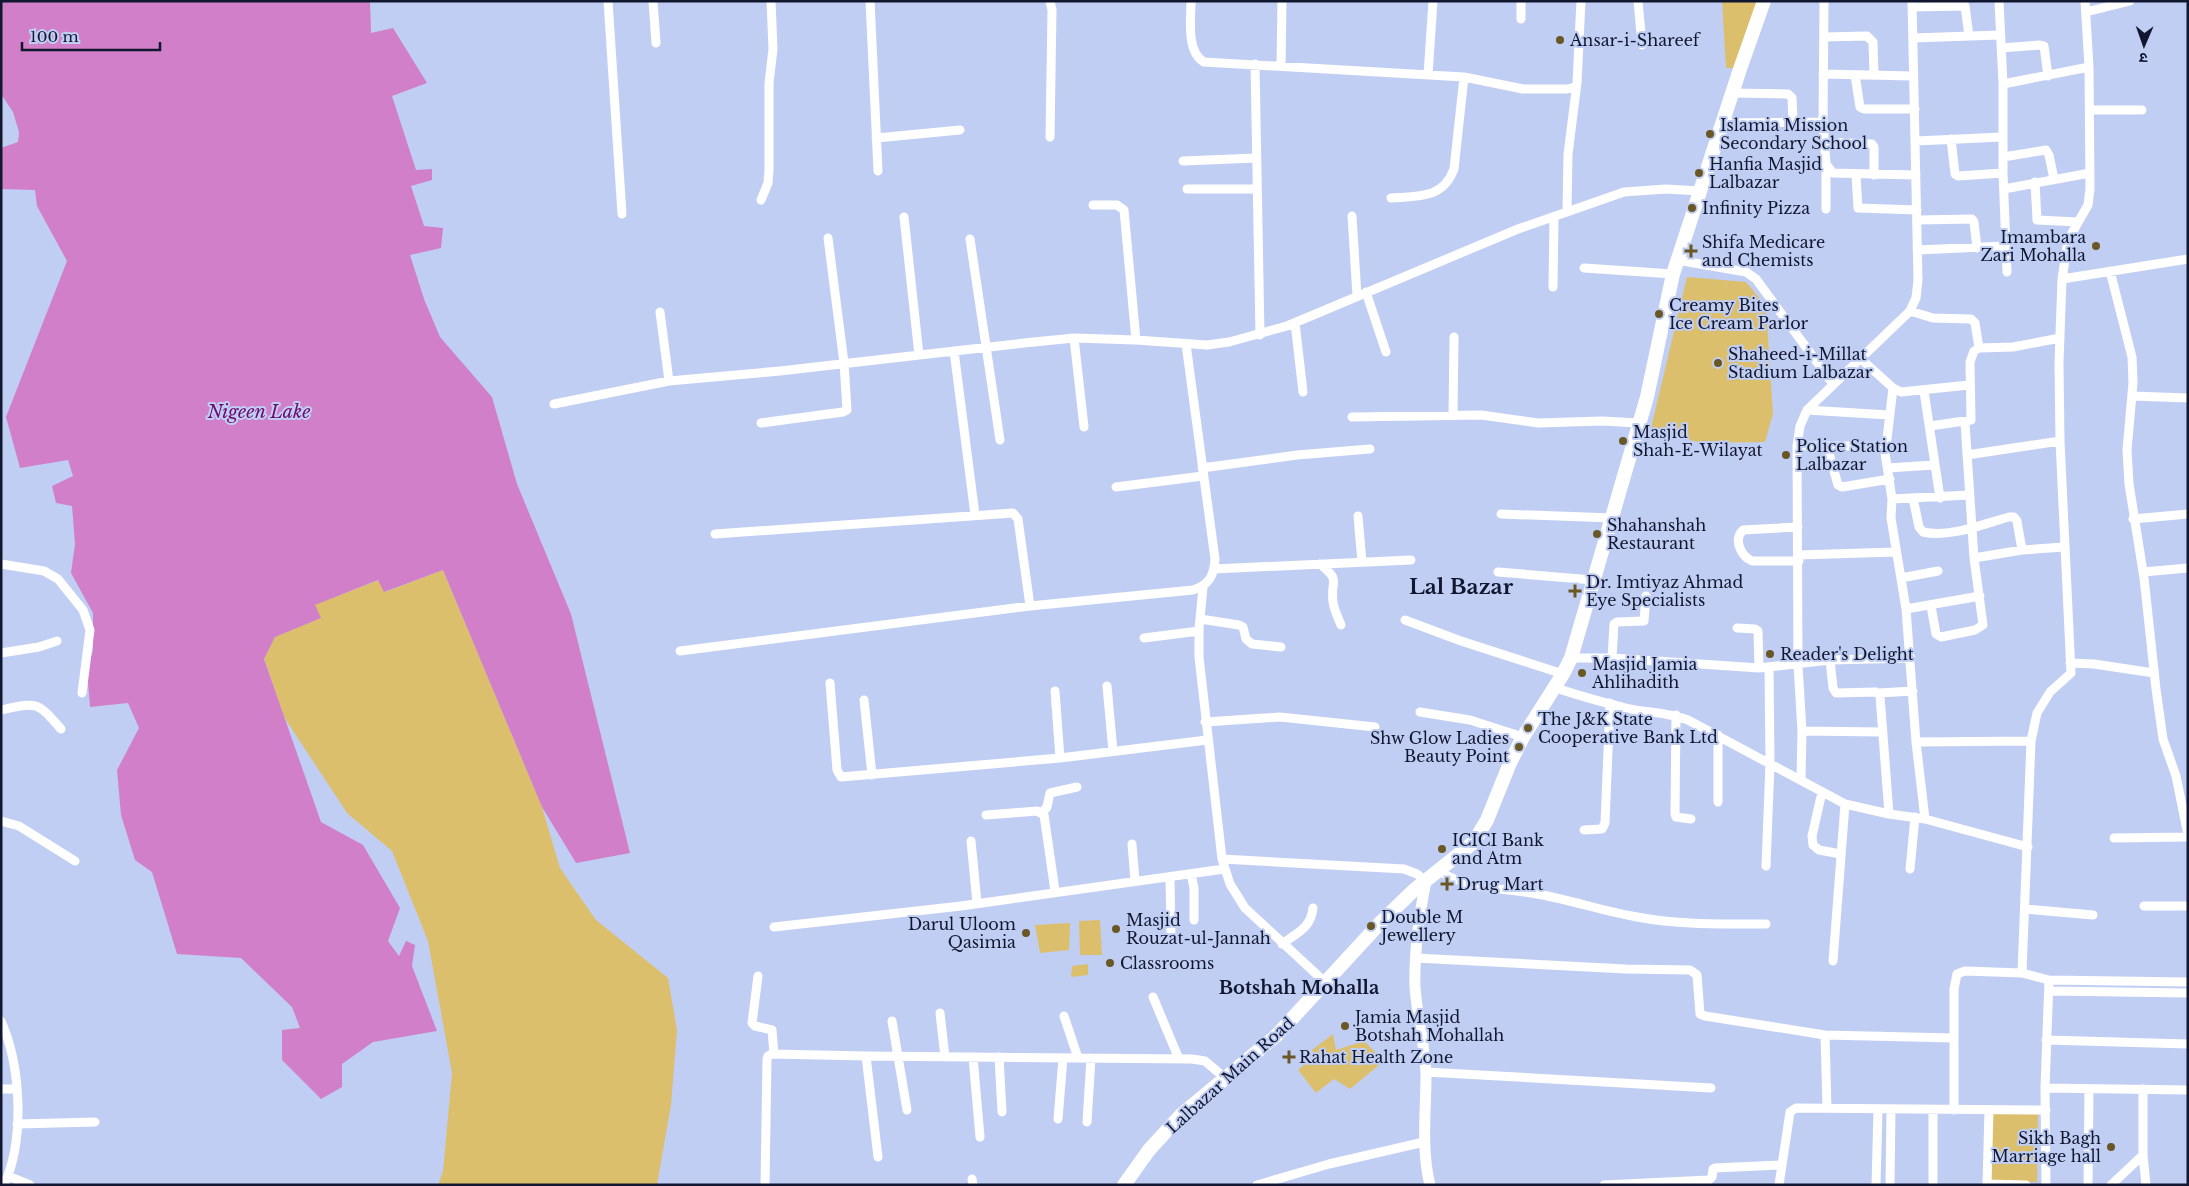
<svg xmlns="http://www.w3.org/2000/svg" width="2189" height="1186" viewBox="0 0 2189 1186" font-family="'Libre Baskerville','Noto Sans Devanagari',serif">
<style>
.green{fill:#dcbf6d}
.water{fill:#d07fc8}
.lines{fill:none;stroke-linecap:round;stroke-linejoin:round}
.minor{stroke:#fff;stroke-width:9}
.tertiary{stroke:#fff;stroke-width:11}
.secondary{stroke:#fff;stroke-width:14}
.poi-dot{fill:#695725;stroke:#c1cef4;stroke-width:2}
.labels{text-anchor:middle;stroke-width:4;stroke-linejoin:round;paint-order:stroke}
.poi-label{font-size:16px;fill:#11172e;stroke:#c1cef4;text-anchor:start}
.street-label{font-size:16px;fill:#11172e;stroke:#c1cef4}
.water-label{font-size:18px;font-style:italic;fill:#70096c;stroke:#c1cef4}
.neighbourhood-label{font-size:18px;font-weight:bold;fill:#11172e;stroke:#c1cef4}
.district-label{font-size:21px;font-weight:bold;fill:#11172e;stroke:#c1cef4}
</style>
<rect width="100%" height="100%" fill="#c1cef4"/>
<path class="green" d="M1722 1H1761L1738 68H1726Z
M1687 277 1746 282 1766 306 1773 414 1765 442 1700 443 1651 428Z
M443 570 542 807 560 868 596 920 668 978 677 1030 671 1105 657 1185H438L443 1171 452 1073 428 941 392 851 347 813 284 717 264 658 275 637 320 618 314 605 379 580 385 592Z
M1100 920 1102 955H1080L1079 921Z
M1070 923 1069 950 1040 953 1035 925Z
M1088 964V975L1071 977 1072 966Z
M1333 1034 1336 1050 1364 1041 1384 1061 1350 1089 1334 1079 1316 1093 1298 1070 1314 1056 1312 1050Z
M1992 1113H2038L2037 1182 1991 1181Z"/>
<path class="water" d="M1 1H370L371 33 393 28 427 83 392 96 416 170 432 169V180L411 186 424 226 443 228 441 248 410 255 424 299 440 337 492 397 517 484 571 614 630 853 576 863 542 807 443 570 384 592 378 580 315 605 321 618 275 637 264 659 321 822 363 845 400 908 388 941 399 956 406 941 415 945 412 966 437 1031 373 1042 342 1064V1087L321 1099 282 1060V1030L300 1028 292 1007 241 958 177 954 152 872 135 860 121 815 117 770 139 728 128 703 90 707 87 670 93 650V613L71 573 75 544 72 506 56 503 52 486 73 476 68 460 20 468 6 417 67 261 37 206 35 190 1 189V148L18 142 19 132 13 112 1 94Z"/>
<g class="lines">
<path class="minor" d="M608 1 622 214
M653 1 656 43
M870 1 878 171
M1191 1C1191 19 1186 52 1204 62L1464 77 1523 89H1567L1575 87
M1521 1V19
M1638 1 1642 45
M1824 1 1823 122 1826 164 1833 173 1916 175
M1999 1 2003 84V173L2007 272
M1913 7 1965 6 1969 36
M2086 12 2130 1
M1824 37 1867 36 1873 42 1874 75
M1913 38 2000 35
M2001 48 2040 45 2044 46 2048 76
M1255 64 1260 335
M1281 65 1282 1
M1823 74 1913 76
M1428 75 1433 1
M1855 75 1860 107 1864 109H1915
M2003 84 2089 67
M1732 93 1788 94 1792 98 1793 122
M2090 110H2142
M1722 123 1823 122
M1050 137 1052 10 1050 1
M876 138 960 130
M1951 139 1955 174 1958 176 2003 173
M1916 141 2002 137
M1824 142 1872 144 1874 147V175
M2003 157 2046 150 2049 155 2054 179
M1183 161 1256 158
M1856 175 1858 208 1917 210
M2035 182 2037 220 2078 222
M1187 189H1256
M2004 189 2090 173
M1391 198C1418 196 1443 199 1454 169L1464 77
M761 200 768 183 769 170V83L773 49 771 1
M1093 205H1117L1124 210 1136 340
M1826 209V164
M1567 211 1568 154 1577 83 1581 1
M1352 216 1357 296
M904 217 919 355
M1917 220 1972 219 1974 222 1977 248
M970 239 1000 440
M1918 250 2005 246
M1677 260 1746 272 1756 279 1833 384
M1584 268 1673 274
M2110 271 2132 357 2133 383 2127 450 2129 484 2144 578 2156 689 2163 739 2176 776 2188 835
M2062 279 2188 259
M1553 287 1554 217
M1366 292 1386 352
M1910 311 1933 318 1971 319 1975 323 1979 348
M660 312 669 381
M1295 323 1303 392
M1074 338 1084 427
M954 351 975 515
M1861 359 1893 388 1901 392 1969 385
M1924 391 1940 498
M2132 396 2188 398
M554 404 669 381 780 371 1024 343 1074 338 1136 340 1207 345 1229 342 1287 326 1518 229 1624 192 1666 189 1700 191
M1807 410 1889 415
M1453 415 1454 337
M1352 417 1481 415 1538 423 1602 421 1639 423
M761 423 843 412 847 410 844 363 828 238
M1930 426 1971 420 1970 362 1974 351 1979 348 2013 347 2060 338
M1797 446H1884L1887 439 1893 388
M1827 446 1838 485 1842 487 1890 479
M1884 446 1892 499 1891 518 1906 609 1916 742 1925 819
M1967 455 2060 441
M1202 468 1297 455 1370 449
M1888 468 1934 465
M1116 487 1203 476
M1913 498 1919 527 1923 532C1950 538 1983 524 2009 517H2014L2017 521 2022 550
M1892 499 1969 495
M1501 514 1613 518
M1358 516 1362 562
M2133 519 2188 514
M1798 527 1743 530C1733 540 1741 556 1752 561H1799
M715 534 1013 513 1018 519 1030 606
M1798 555 1896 552
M1974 558 2022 550 2064 547
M1 564 44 571 58 579 83 610 90 630 82 693
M1320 564C1342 582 1330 579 1333 602 1334 610 1338 617 1341 625
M1214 569 1411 560
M1498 572 1593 580
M2143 572 2188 568
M1901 578 1938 571
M1203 587 1199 629V657L1222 859 1230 884 1245 908 1326 983
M1931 606 1936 634 1941 637 1975 630 1983 625 1974 558 1965 423
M1906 609 1980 596
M1200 619 1239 625 1243 627 1246 639 1252 644 1281 647
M1405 620 1461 641 1563 674
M1737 628 1755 629 1758 631 1759 668
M1144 638 1199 631
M680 651 1030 606 1193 590C1209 585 1214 576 1215 559L1186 344
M1 653 39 647 57 641
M1571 658H1612L1759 668 1830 660 1911 658
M1612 658 1614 624 1617 622 1644 621 1646 596
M1830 660 1833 688 1836 693 1876 692 1880 696 1889 814
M2070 663 2094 664 2154 673
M830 683 837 770 841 777 1060 758 1207 740
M1107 686 1113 751
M1554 687C1578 696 1602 702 1626 708 1647 713 1668 712 1688 720L1845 804 1889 814 1925 819 2028 847
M1055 691 1060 758
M1879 693 1913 691
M864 700 872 775
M1 710C37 702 37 701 61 729
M1420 712 1470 720 1523 737
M1676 715 1675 814 1676 817 1691 819
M1205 722 1280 717 1375 727
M1802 731 1883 732
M1718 735V802
M1916 742 2031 741
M1801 780 1802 731 1798 665 1797 446 1800 426 1807 410 1910 311 1916 298 1918 280 1912 1
M1822 792 1812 836 1813 845 1819 850 1841 854
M1042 813 1047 807 1050 793 1077 787
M986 815 1037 811 1044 815 1055 891
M1 821 19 826 75 861
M1584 830 1602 829 1605 823 1610 703
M2114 838 2188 837
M971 841 977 903
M1132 844 1135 881
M1222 859 1404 869 1417 874 1426 881
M1766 866 1770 763 1769 667
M1910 869 1915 817
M1439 871C1473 892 1500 887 1537 894 1571 900 1603 911 1637 917 1679 925 1723 924 1766 924
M1191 874 1194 888V920
M1170 877 1171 938
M2144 906H2188
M2025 909 2093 915
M774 927 961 906 1224 869
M1282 944C1297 933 1311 928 1313 908
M1416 958 1626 969 1690 970 1697 975 1700 1014 1705 1016 1825 1035 1953 1038
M1833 961 1845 804
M2022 973 2031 741 2037 713 2050 692 2071 673 2060 441 2059 363 2062 279 2068 240 2088 205 2090 189 2089 67 2085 1
M758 976 752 1023 755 1026 772 1030 774 1054
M2049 980 2188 982
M2050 991 2188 993
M1153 997 1179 1059
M940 1013 945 1057
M1064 1016 1078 1058
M1 1021C21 1066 25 1140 4 1185
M892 1021 907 1110
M1825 1035 1827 1108
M2046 1040 2188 1044
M866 1056 878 1157
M973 1057 980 1137
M999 1057 1002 1112
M1426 1072 1711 1088
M2045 1088 2188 1090
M1 1089H17
M2143 1089V1155L2146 1185
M1954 1110V989L1957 974 1965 971 2022 973 2049 980 2045 1088 2046 1185
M1058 1119 1063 1058
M1087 1122 1091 1058
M17 1124 95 1122
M8 1176 30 1185
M972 1179 973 1185
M1987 1184 2026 1185
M765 1185 767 1059 768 1056 772 1054 866 1056 1192 1059 1205 1061 1225 1078
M1257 1185 1329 1164 1424 1142
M1604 1185 1709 1180 1712 1177 1713 1169 1715 1168 1782 1165
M1779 1185 1790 1112 1796 1108 2046 1110
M1876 1185 1878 1110
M1890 1185 1891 1110
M1933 1185V1110
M1987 1185 1989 1110
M2088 1185 2089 1089
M2111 1185 2143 1155"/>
<path class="tertiary" d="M1426 881C1419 916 1414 952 1415 987 1417 1017 1425 1045 1426 1075 1426 1111 1421 1149 1430 1185"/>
<path class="secondary" d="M1124 1185 1149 1150 1181 1115 1276 1036 1381 922 1414 890 1474 842 1487 820 1510 763 1523 737 1563 674 1571 658 1647 397 1673 274 1740 69 1764 1"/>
</g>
<g class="poi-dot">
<circle cx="1560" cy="40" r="5"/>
<circle cx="1710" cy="134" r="5"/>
<circle cx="1699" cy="173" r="5"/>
<circle cx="1692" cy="208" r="5"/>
<circle cx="2096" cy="246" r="5"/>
<path d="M1688.5 243.5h5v5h5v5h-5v5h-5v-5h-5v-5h5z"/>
<circle cx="1659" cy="314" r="5"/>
<circle cx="1718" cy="363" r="5"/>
<circle cx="1623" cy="441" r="5"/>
<circle cx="1786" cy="455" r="5"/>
<circle cx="1597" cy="534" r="5"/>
<path d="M1572.5 583.5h5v5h5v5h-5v5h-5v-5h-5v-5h5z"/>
<circle cx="1770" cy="654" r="5"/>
<circle cx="1582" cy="673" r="5"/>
<circle cx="1528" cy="728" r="5"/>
<circle cx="1519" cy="747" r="5"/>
<circle cx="1442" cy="849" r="5"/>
<path d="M1444.5 876.5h5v5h5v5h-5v5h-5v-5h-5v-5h5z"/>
<circle cx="1371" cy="926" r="5"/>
<circle cx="1116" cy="929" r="5"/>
<circle cx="1026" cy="933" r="5"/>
<circle cx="1110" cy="963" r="5"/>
<circle cx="1345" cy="1026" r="5"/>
<path d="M1286.5 1049.5h5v5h5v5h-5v5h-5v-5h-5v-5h5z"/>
<circle cx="2111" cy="1147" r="5"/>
</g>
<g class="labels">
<g class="poi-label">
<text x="1570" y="46">Ansar-i-Shareef</text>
<text x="1720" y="131">Islamia Mission<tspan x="1720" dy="18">Secondary School</tspan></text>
<text x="1709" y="170">Hanfia Masjid<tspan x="1709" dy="18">Lalbazar</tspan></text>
<text x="1702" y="214">Infinity Pizza</text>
<text x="2086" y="243" text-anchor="end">Imambara<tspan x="2086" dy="18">Zari Mohalla</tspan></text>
<text x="1702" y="248">Shifa Medicare<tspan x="1702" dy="18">and Chemists</tspan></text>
<text x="1669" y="311">Creamy Bites<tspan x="1669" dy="18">Ice Cream Parlor</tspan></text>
<text x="1728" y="360">Shaheed-i-Millat<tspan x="1728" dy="18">Stadium Lalbazar</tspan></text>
<text x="1633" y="438">Masjid<tspan x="1633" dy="18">Shah-E-Wilayat</tspan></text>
<text x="1796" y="452">Police Station<tspan x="1796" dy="18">Lalbazar</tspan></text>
<text x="1607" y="531">Shahanshah<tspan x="1607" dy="18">Restaurant</tspan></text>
<text x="1586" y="588">Dr. Imtiyaz Ahmad<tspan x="1586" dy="18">Eye Specialists</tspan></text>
<text x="1780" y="660">Reader's Delight</text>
<text x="1592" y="670">Masjid Jamia<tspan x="1592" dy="18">Ahlihadith</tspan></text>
<text x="1538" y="725">The J&amp;K State<tspan x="1538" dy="18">Cooperative Bank Ltd</tspan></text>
<text x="1509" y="744" text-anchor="end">Shw Glow Ladies<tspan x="1509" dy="18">Beauty Point</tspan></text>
<text x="1452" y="846">ICICI Bank<tspan x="1452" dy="18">and Atm</tspan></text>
<text x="1457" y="890">Drug Mart</text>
<text x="1381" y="923">Double M<tspan x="1381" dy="18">Jewellery</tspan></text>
<text x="1126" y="926">Masjid<tspan x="1126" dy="18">Rouzat-ul-Jannah</tspan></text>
<text x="1016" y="930" text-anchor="end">Darul Uloom<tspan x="1016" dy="18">Qasimia</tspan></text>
<text x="1120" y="969">Classrooms</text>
<text x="1355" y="1023">Jamia Masjid<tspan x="1355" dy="18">Botshah Mohallah</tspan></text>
<text x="1299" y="1063">Rahat Health Zone</text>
<text x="2101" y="1144" text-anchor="end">Sikh Bagh<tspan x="2101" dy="18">Marriage hall</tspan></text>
</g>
<g class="street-label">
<text transform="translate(1230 1075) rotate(-42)" y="6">Lalbazar Main Road</text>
</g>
<g class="water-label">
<text x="259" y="418">Nigeen Lake</text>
</g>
<g class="neighbourhood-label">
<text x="1299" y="994">Botshah Mohalla</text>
</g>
<g class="district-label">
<text x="1461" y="594">Lal Bazar</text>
</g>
</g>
<rect width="2189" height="1186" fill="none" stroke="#11172e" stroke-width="5"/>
<g transform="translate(2144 45) rotate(182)" stroke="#c1cef4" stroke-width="4" paint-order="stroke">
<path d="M0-4L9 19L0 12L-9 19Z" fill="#11172e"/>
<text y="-8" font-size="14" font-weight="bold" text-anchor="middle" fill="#11172e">उ</text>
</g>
<path d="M22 42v8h138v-8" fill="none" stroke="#11172e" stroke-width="2.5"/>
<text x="30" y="42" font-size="15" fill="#11172e" stroke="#c1cef4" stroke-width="4" paint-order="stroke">100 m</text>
</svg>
